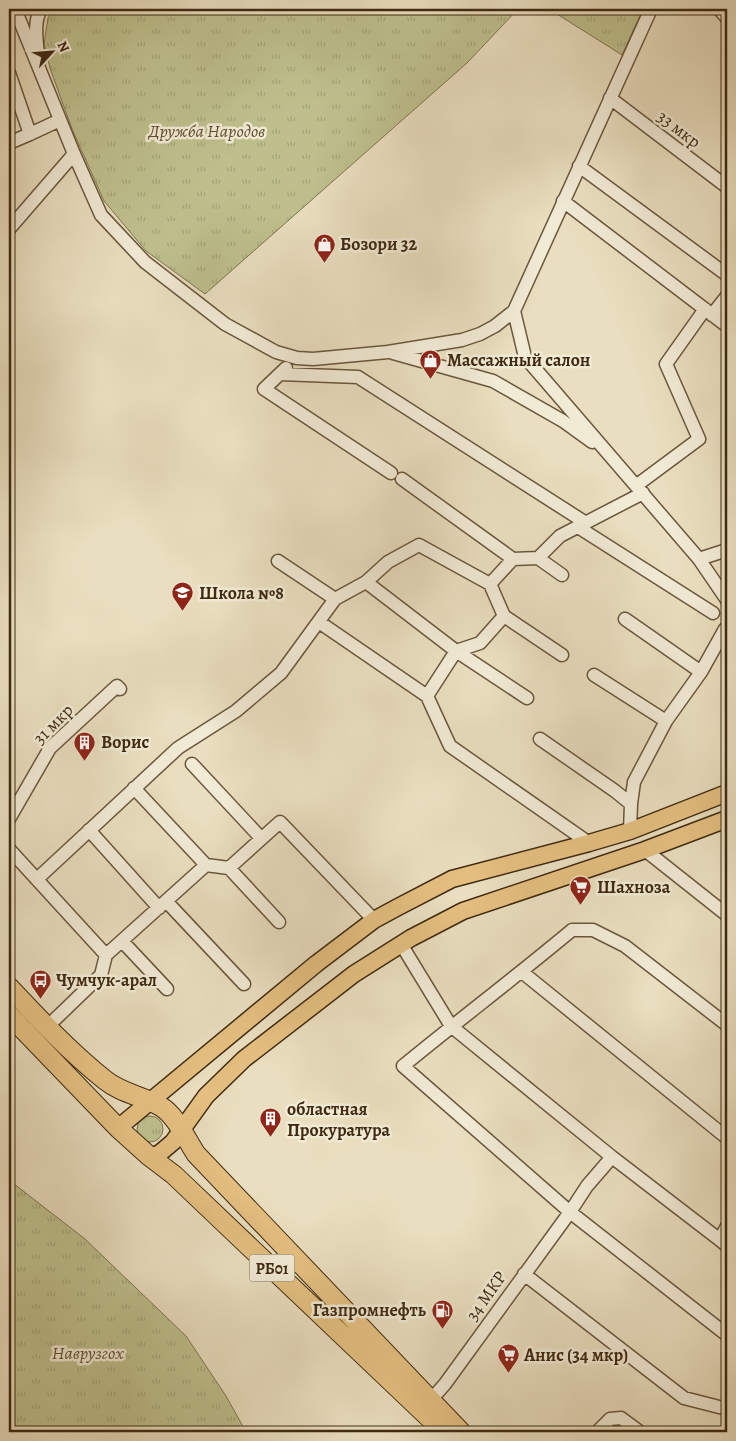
<svg xmlns="http://www.w3.org/2000/svg" width="736" height="1441" viewBox="0 0 736 1441" font-family="Alegreya,serif">
<style>
.grass{fill:url(#grass-tufts);stroke:#7e744f}
.lines{fill:none;stroke-linecap:round;stroke-linejoin:round}
.minor-casing{stroke:#6a573c;stroke-width:15}
.major-casing{stroke:#3f2a11;stroke-width:19}
.highway-casing{stroke:#3f2a11;stroke-width:21}
.minor{stroke:#f1ead5;stroke-width:12}
.major{stroke:#e4bf80;stroke-width:16}
.highway{stroke:#e4bf80;stroke-width:19}
.labels{text-anchor:middle;stroke-width:5;stroke-linejoin:round;paint-order:stroke}
.shield{fill:#f1ead5;stroke:#74644c;stroke-width:1}
.shield-label{font-size:16px;font-weight:bold;fill:#3f2a11}
.street-label{font-size:18px;fill:#3f2a11;stroke:#f1ead5}
.park-label{font-size:18px;font-style:italic;fill:#5f4f30;stroke:#f1ead5}
.poi-label{font-size:18px;font-weight:bold;fill:#3f2a11;stroke:#f1ead5;text-anchor:start}
</style>
<defs>
<pattern id="grass-tufts" width="24" height="20" patternUnits="userSpaceOnUse" patternTransform="scale(1.25)"><rect width="24" height="20" fill="#bebf8d"/><path d="M3 7l-1-3M5 7V3M7 7l1-3M15 17l-1-3M17 17v-4M19 17l1-3" fill="none" stroke="#a4a479"/></pattern>
</defs>
<rect width="100%" height="100%" fill="#e9debf"/>
<filter id="stains"><feTurbulence type="fractalNoise" baseFrequency=".004" numOctaves="4"/><feColorMatrix values="0 0 0 0 .2 0 0 0 0 .09 0 0 0 0 .02 0 0 0 .5 -.17"/></filter>
<radialGradient id="worn" r=".72"><stop offset=".6" stop-color="#630" stop-opacity="0"/><stop offset="1" stop-color="#630" stop-opacity=".3"/></radialGradient>
<path class="grass" d="M54 9H518L467 63 205 294 146 251 104 201 72 129 50 68 44 44 48 18Z
M549 9H643L622 55Z
M137 1129a13 13 0 1 1 26 0a13 13 0 1 1-26 0Z
M9 1180 85 1239 186 1336 226 1396 246 1432H9Z"/>
<g class="lines">
<defs>
<path id="minor" d="M15 9 74 154 101 215 145 262 225 324 276 352 297 358 313 359 388 352 462 340 480 334 495 326 514 311 651 9
M719 9 727 18
M38 56C37 41 33 22 41 9
M9 73 30 134 60 120
M610 98 727 187
M9 143 30 134
M579 166 727 275
M563 201 727 326
M9 229 74 154
M514 311 525 357 699 559 727 600
M712 315 727 296
M393 353 493 381 563 421 592 442
M286 368 264 389 391 473
M280 374 358 377 586 523
M402 479 513 559
M637 485 699 439 666 364 705 309
M578 527 713 613
M538 558 562 575
M699 559 727 550
M278 561 335 599
M366 582 456 651 527 698
M490 584 504 616 562 655
M625 619 701 672
M319 622 427 696 450 746 589 843
M594 675 666 721 634 782 631 804 630 831
M427 696 456 651 480 643 504 616
M666 721 701 672 725 629
M540 739 615 791 631 804
M192 764 261 838
M134 788 206 865
M9 819 50 748 117 686 120 689
M89 830 159 908
M9 849 106 955
M645 850 727 915
M229 868 279 922
M37 879 178 748 236 711 281 673 335 599 366 582 388 562 419 545 490 584 513 559 538 558 560 536 643 493
M166 901 244 984
M122 941 167 989
M401 944 451 1026 612 1157 720 1240
M522 972 727 1138
M727 1025 625 946 593 930H572C517 976 459 1020 403 1066L570 1212 727 1335
M47 1027 101 975 106 955 206 865 229 868 280 822 374 920
M727 1226 720 1240 727 1246
M524 1274 684 1398 727 1409
M430 1401 445 1384 570 1212 587 1186 612 1157
M597 1432 610 1419 621 1418 640 1432"/>
<path id="major" d="M118 1128 316 964 374 920 398 907 452 879 589 843 630 831 727 793
M151 1157 160 1153 173 1142 206 1096 244 1059 354 974 411 938 463 911 645 850 727 819"/>
<path id="highway" d="M9 987C39 1019 70 1052 105 1080 121 1093 142 1096 160 1106 176 1115 186 1139 196 1154L461 1432
M9 1015 118 1128 149 1156 174 1175 443 1431"/>
</defs>
<use href="#minor" class="minor-casing"/>
<use href="#major" class="major-casing"/>
<use href="#highway" class="highway-casing"/>
<use href="#minor" class="minor"/>
<use href="#major" class="major"/>
<use href="#highway" class="highway"/>
</g>
<defs>
<symbol id="shop-pin" viewBox="-11 -11 22 30"><path d="M0 17L-7.5 6A9.5 9.5 0 1 1 7.5 6Z" fill="#8f2418" stroke="#f1ead5"/><path d="M-5-2.5h2.3a2.7 3.5 0 0 1 5.4 0H5L5.5 6h-11ZM-1.5-2.5h3a1.5 2.3 0 0 0-3 0Z" fill="#fff"/></symbol>
<symbol id="school-pin" viewBox="-11 -11 22 30"><path d="M0 17L-7.5 6A9.5 9.5 0 1 1 7.5 6Z" fill="#8f2418" stroke="#f1ead5"/><path d="M0-5L7-2L0 1L-7-2ZM-4 1L0 2.5L4 1V4Q0 6-4 4Z" fill="#fff"/></symbol>
<symbol id="building-pin" viewBox="-11 -11 22 30"><path d="M0 17L-7.5 6A9.5 9.5 0 1 1 7.5 6Z" fill="#8f2418" stroke="#f1ead5"/><path d="M-4-6H4V6H1V3H-1V6H-4ZM-2.5-4.3h1.7v1.8h-1.7ZM.8-4.3h1.7v1.8H.8ZM-2.5-1h1.7V.8h-1.7ZM.8-1h1.7V.8H.8Z" fill="#fff"/></symbol>
<symbol id="supermarket-pin" viewBox="-11 -11 22 30"><path d="M0 17L-7.5 6A9.5 9.5 0 1 1 7.5 6Z" fill="#8f2418" stroke="#f1ead5"/><path d="M-6-5.5h2.5l.6 2H6L4.5 2H-2.5L-4.4-4H-6ZM-1.5 3.2a1.3 1.3 0 1 0 .1 0ZM3 3.2a1.3 1.3 0 1 0 .1 0Z" fill="#fff"/></symbol>
<symbol id="bus-pin" viewBox="-11 -11 22 30"><path d="M0 17L-7.5 6A9.5 9.5 0 1 1 7.5 6Z" fill="#8f2418" stroke="#f1ead5"/><path d="M-5-6H5V4H4V6H2V4H-2V6H-4V4H-5ZM-3.5-4V0h7V-4ZM-3.5 1.2v1.5H-2V1.2ZM2 1.2v1.5H3.5V1.2Z" fill="#fff"/></symbol>
<symbol id="fuel-pin" viewBox="-11 -11 22 30"><path d="M0 17L-7.5 6A9.5 9.5 0 1 1 7.5 6Z" fill="#8f2418" stroke="#f1ead5"/><path d="M-5.5-6h7V0h2V4h1.3V-2.5L3-4.5l.8-.8L6-3V5H2.5V1h-1V6h-7ZM-4.2-4.7v3.2H.2V-4.7Z" fill="#fff"/></symbol>
</defs>
<g fill-rule="evenodd">
<use href="#shop-pin" x="312" y="232" width="25" height="34"/>
<use href="#shop-pin" x="418" y="348" width="25" height="34"/>
<use href="#school-pin" x="170" y="580" width="25" height="34"/>
<use href="#building-pin" x="72" y="730" width="25" height="34"/>
<use href="#supermarket-pin" x="568" y="874" width="25" height="34"/>
<use href="#bus-pin" x="28" y="968" width="25" height="34"/>
<use href="#building-pin" x="258" y="1106" width="25" height="34"/>
<use href="#fuel-pin" x="430" y="1298" width="25" height="34"/>
<use href="#supermarket-pin" x="496" y="1342" width="25" height="34"/>
</g>
<g class="labels">
<rect class="shield" x="249.5" y="1254.5" width="45" height="27" rx="4"/>
<g class="shield-label">
<text x="272" y="1274">РБ01</text>
</g>
<g class="street-label">
<text transform="translate(679 129) rotate(37)" y="6">33 мкр</text>
<text transform="translate(53 724) rotate(-46)" y="6">31 мкр</text>
<text transform="translate(486 1296) rotate(-55)" y="6">34 МКР</text>
</g>
<g class="park-label">
<text x="207" y="137">Дружба Народов</text>
<text x="88" y="1359">Наврузгох</text>
</g>
<g class="poi-label">
<text x="340" y="250">Бозори 32</text>
<text x="447" y="366">Массажный салон</text>
<text x="199" y="599">Школа №8</text>
<text x="101" y="748">Ворис</text>
<text x="597" y="893">Шахноза</text>
<text x="56" y="986">Чумчук-арал</text>
<text x="287" y="1115">областная<tspan x="287" dy="21">Прокуратура</tspan></text>
<text x="426" y="1316" text-anchor="end">Газпромнефть</text>
<text x="524" y="1361">Анис (34 мкр)</text>
</g>
</g>
<rect width="736" height="1441" fill="none" stroke="#e9debf" stroke-width="30"/>
<rect x="10" y="10" width="716" height="1421" fill="none" stroke="#3f2a11" stroke-width="2.5"/>
<rect x="15" y="15" width="706" height="1411" fill="none" stroke="#3f2a11"/>
<g transform="translate(52 52) rotate(64)" stroke="#f1ead5" stroke-width="4" paint-order="stroke">
<path d="M0-4L9 19L0 12L-9 19Z" fill="#3f2a11"/>
<text y="-8" font-size="14" font-weight="bold" text-anchor="middle" fill="#3f2a11">N</text>
</g>
<rect width="100%" height="100%" filter="url(#stains)"/>
<rect width="100%" height="100%" fill="url(#worn)"/>
</svg>
